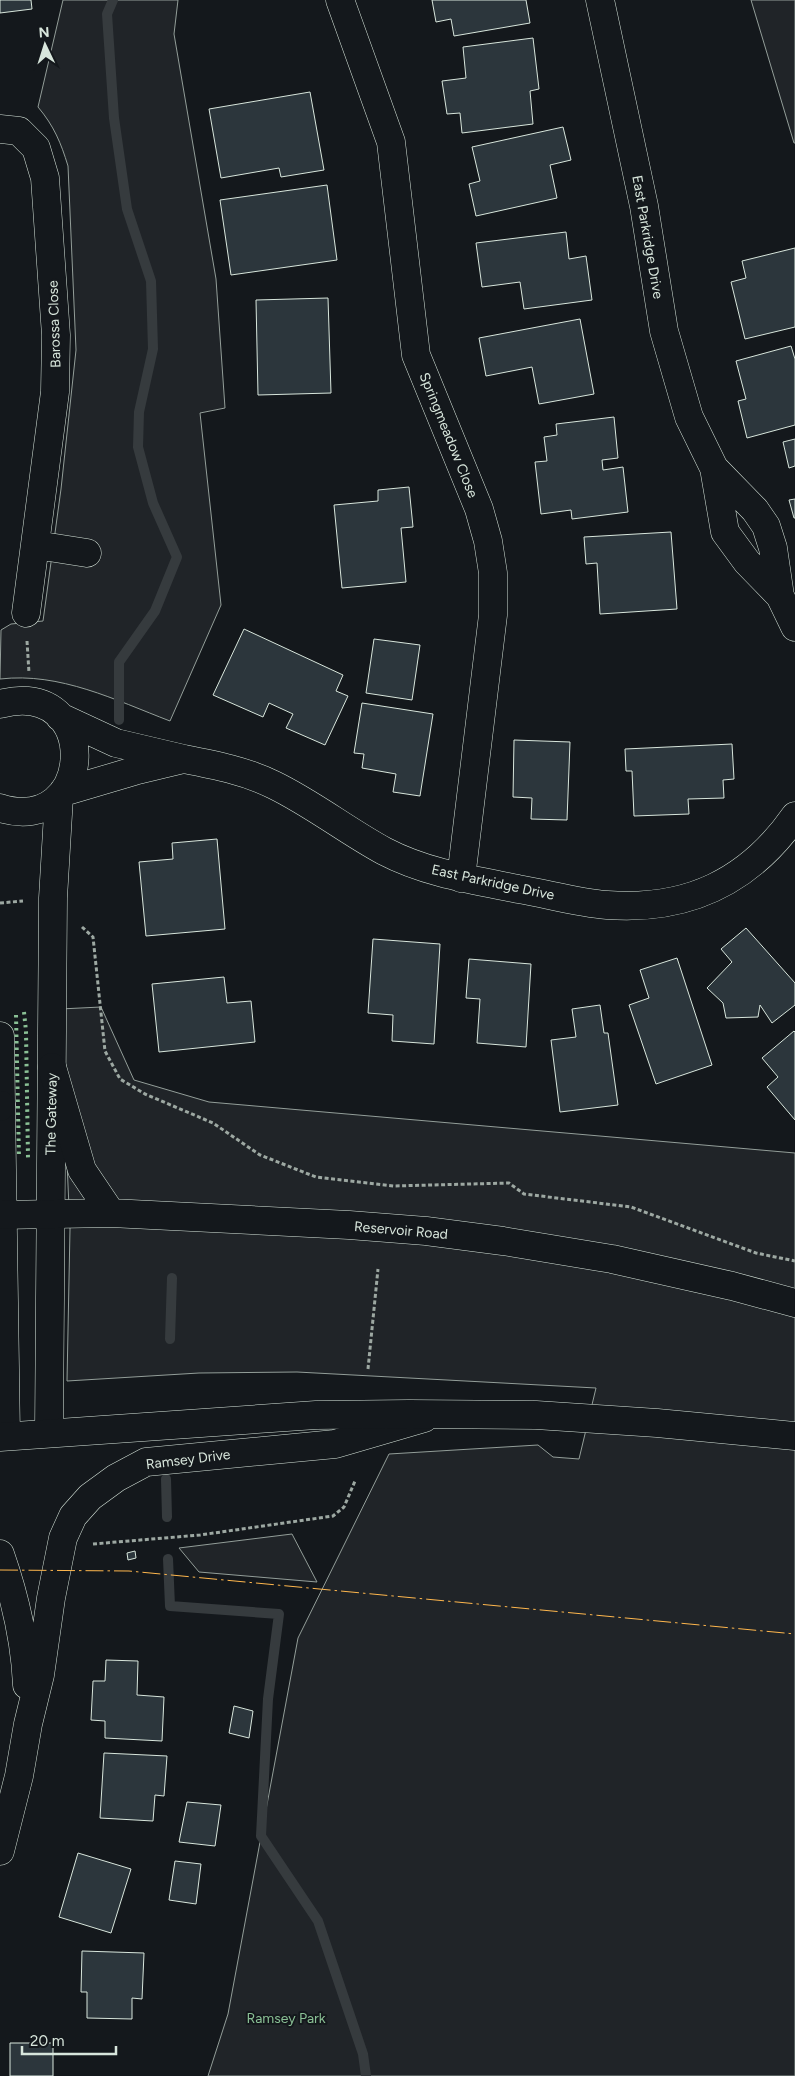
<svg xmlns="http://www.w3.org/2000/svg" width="795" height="2076" viewBox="0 0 795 2076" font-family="Figtree,sans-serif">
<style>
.green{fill:#202428;stroke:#939e99}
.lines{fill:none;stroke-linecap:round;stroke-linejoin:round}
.stream{stroke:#363b3e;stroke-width:10}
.building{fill:#2c363c;stroke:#d8e6dc}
.minor-casing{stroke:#d8e6dc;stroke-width:29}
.secondary-casing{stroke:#d8e6dc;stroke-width:29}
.primary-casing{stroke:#d8e6dc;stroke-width:29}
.path{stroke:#9da8a2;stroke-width:3;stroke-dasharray:4 2.5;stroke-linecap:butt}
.minor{stroke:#14181c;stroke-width:28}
.secondary{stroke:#14181c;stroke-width:28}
.primary{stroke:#14181c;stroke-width:28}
.hedge{stroke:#8ac095;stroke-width:4;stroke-dasharray:2.5 4;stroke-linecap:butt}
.power{stroke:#ffb74d;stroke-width:1;stroke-dasharray:18 4 2.5 4;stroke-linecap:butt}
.labels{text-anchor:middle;stroke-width:4;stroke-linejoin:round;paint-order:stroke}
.street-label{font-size:14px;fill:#d8e6dc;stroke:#14181c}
.park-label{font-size:14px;fill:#8ac095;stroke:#14181c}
</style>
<rect width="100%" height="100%" fill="#14181c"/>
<path class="green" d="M63 0H178L174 34 216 279 225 408 200 413 221 605 170 721C115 700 60 672 0 679L1 630 11 624 43 621 61 489 76 350 68 166C61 143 54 126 38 107Z
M751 0H795V143H794Z
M101 1007 134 1080 209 1102 795 1153V2076H208L228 2014 298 1638 389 1454 538 1445 553 1457 579 1459 596 1388 297 1372 199 1373 67 1381 70 1229 60 1009Z
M292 1534 317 1582 199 1572 179 1548Z"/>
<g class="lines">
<path class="stream" d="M113 0 107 14 114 118 127 209 151 281 153 349 139 412 138 447 153 503 177 557 155 611 119 662V720
M170 1339 172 1278
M166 1479 167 1517
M168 1559 170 1606 279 1614 268 1699 261 1836 318 1921 363 2054 366 2076"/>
</g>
<path class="building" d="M0 0H31L32 9 0 13Z
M432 0H526L530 23 454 36 451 19 436 22Z
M533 38 539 89 530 91 533 124 462 133 460 113 447 114 442 81 466 78 463 47Z
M310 92 324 170 281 177 279 168 221 178 209 109Z
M563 127 571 160 550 165 557 198 476 216 469 184 480 181 472 147Z
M327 185 337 260 231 275 220 200Z
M566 232 569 259 586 256 592 300 524 309 520 282 482 287 476 243Z
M795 248V327L745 339 731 282 746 278 742 261Z
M328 298 331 393 258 395 256 300Z
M580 319 594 394 539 404 532 367 486 376 479 338Z
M791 346 795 359V425L747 438 738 401 746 399 736 361Z
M614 417 618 458 602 460 603 470 623 467 628 512 572 519 571 510 541 514 535 462 547 461 544 437 557 435 556 424Z
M795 439V466L789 468 783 442Z
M409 487 413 527 401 528 406 582 342 588 334 505 378 501V490Z
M795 499V518H794L789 500Z
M671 532 677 609 600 614 597 563 586 564 584 537Z
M244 629 343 675 336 691 348 696 325 745 286 728 293 714 269 703 263 717 213 695Z
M374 639 420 645 412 700 366 693Z
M362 703 433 714 420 796 393 792 396 774 362 768 364 754 354 753Z
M514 740 570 742 567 820 531 819 532 798 513 797Z
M732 744 734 779 723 780 724 798 688 799 689 814 634 816 632 771H626L625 749Z
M217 839 225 929 146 936 139 862 173 859 172 843Z
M746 928 795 983V1005L772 1023 760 1005 758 1017 726 1018 723 1003 707 988 732 962 721 949Z
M373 939 440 944 434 1044 392 1041 393 1015 368 1013Z
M677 958 712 1065 656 1084 629 1005 649 998 640 970Z
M469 959 531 964 526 1047 477 1043 480 999 466 998Z
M224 977 227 1003 251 1001 255 1042 159 1052 152 984Z
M600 1005 604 1033H608L618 1105 560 1112 551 1040 576 1037 572 1009Z
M794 1031 795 1032V1120L767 1087 778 1077 762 1058Z
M135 1551 136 1558 128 1560 127 1553Z
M106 1660 138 1661 137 1695 164 1697 162 1741 105 1738V1721L91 1720 93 1681H105Z
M234 1706 253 1711 249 1738 229 1733Z
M104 1753 167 1756 164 1796 155 1795 153 1821 100 1818Z
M187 1802 221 1805 215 1846 179 1842Z
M78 1853 131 1869 111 1933 59 1917Z
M175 1861 201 1864 196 1904 169 1900Z
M82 1951 144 1953 142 1999 132 1998V2019L87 2018V1992H81Z
M10 2043H53V2076H10Z"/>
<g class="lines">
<defs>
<path id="minor" d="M340 0 391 142 416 355 479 509 488 541 493 573V615L461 878
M600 0 644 206 664 331 689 417 714 468 755 510 766 526 773 548 780 596 795 627
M0 129 19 131 36 148 45 178 56 335 55 392 26 613
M714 468 725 532 747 562 780 596
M36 545 87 553
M0 704C103 677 96 838 0 808
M60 717 116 743 184 759 134 771 63 792
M184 759C215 765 246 771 274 785 313 804 347 831 384 851 426 873 473 880 518 889 548 894 578 903 607 905 688 911 749 882 795 816
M0 1036 6 1436
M49 1432 53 898 59 797"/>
<path id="secondary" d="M0 1554C15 1597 25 1639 27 1685
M0 1851 19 1776 28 1724 40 1675 51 1598 63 1538 73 1516 90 1497 116 1478 146 1462 335 1444 424 1418"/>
<path id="primary" d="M52 1067 82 1170 111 1213
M0 1107 1 1105
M0 1215 111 1213 349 1225 426 1231 503 1241 612 1259 732 1286 795 1303
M0 1437 316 1415 409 1414 536 1415 657 1423 795 1436"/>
</defs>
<use href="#minor" class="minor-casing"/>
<use href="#secondary" class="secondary-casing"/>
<use href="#primary" class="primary-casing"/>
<path class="path" d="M27 641 29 673
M0 903 23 901
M82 927 93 937 105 1051 120 1079 145 1094 213 1123 260 1155 316 1177 394 1186 509 1183 524 1194 631 1207 756 1253 795 1261
M368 1369 378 1269
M93 1544 200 1535 333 1516 344 1507 355 1481"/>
<use href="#minor" class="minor"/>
<use href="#secondary" class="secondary"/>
<use href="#primary" class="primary"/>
<path class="hedge" d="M24 1012 26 1031 28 1158
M16 1015 19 1158"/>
<path class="power" d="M0 1570 129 1571 795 1634"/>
</g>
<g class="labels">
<g class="street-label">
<text transform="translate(648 237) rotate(80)" y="5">East Parkridge Drive</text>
<text transform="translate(54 324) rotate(-92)" y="5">Barossa Close</text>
<text transform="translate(449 435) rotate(68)" y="5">Springmeadow Close</text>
<text transform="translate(493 882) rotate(12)" y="5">East Parkridge Drive</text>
<text transform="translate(51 1114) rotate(-89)" y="5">The Gateway</text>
<text transform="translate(401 1230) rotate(5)" y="5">Reservoir Road</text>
<text transform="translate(188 1459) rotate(-7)" y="5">Ramsey Drive</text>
</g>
<g class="park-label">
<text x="286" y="2023">Ramsey Park</text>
</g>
</g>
<g transform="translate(45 45) rotate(356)" stroke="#14181c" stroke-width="4" paint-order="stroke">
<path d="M0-4L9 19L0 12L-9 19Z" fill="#d8e6dc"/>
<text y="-8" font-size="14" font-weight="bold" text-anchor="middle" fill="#d8e6dc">N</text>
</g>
<path d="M22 2046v8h94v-8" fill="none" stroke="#d8e6dc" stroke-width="2.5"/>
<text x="30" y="2046" font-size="15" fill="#d8e6dc" stroke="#14181c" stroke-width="4" paint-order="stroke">20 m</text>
</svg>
